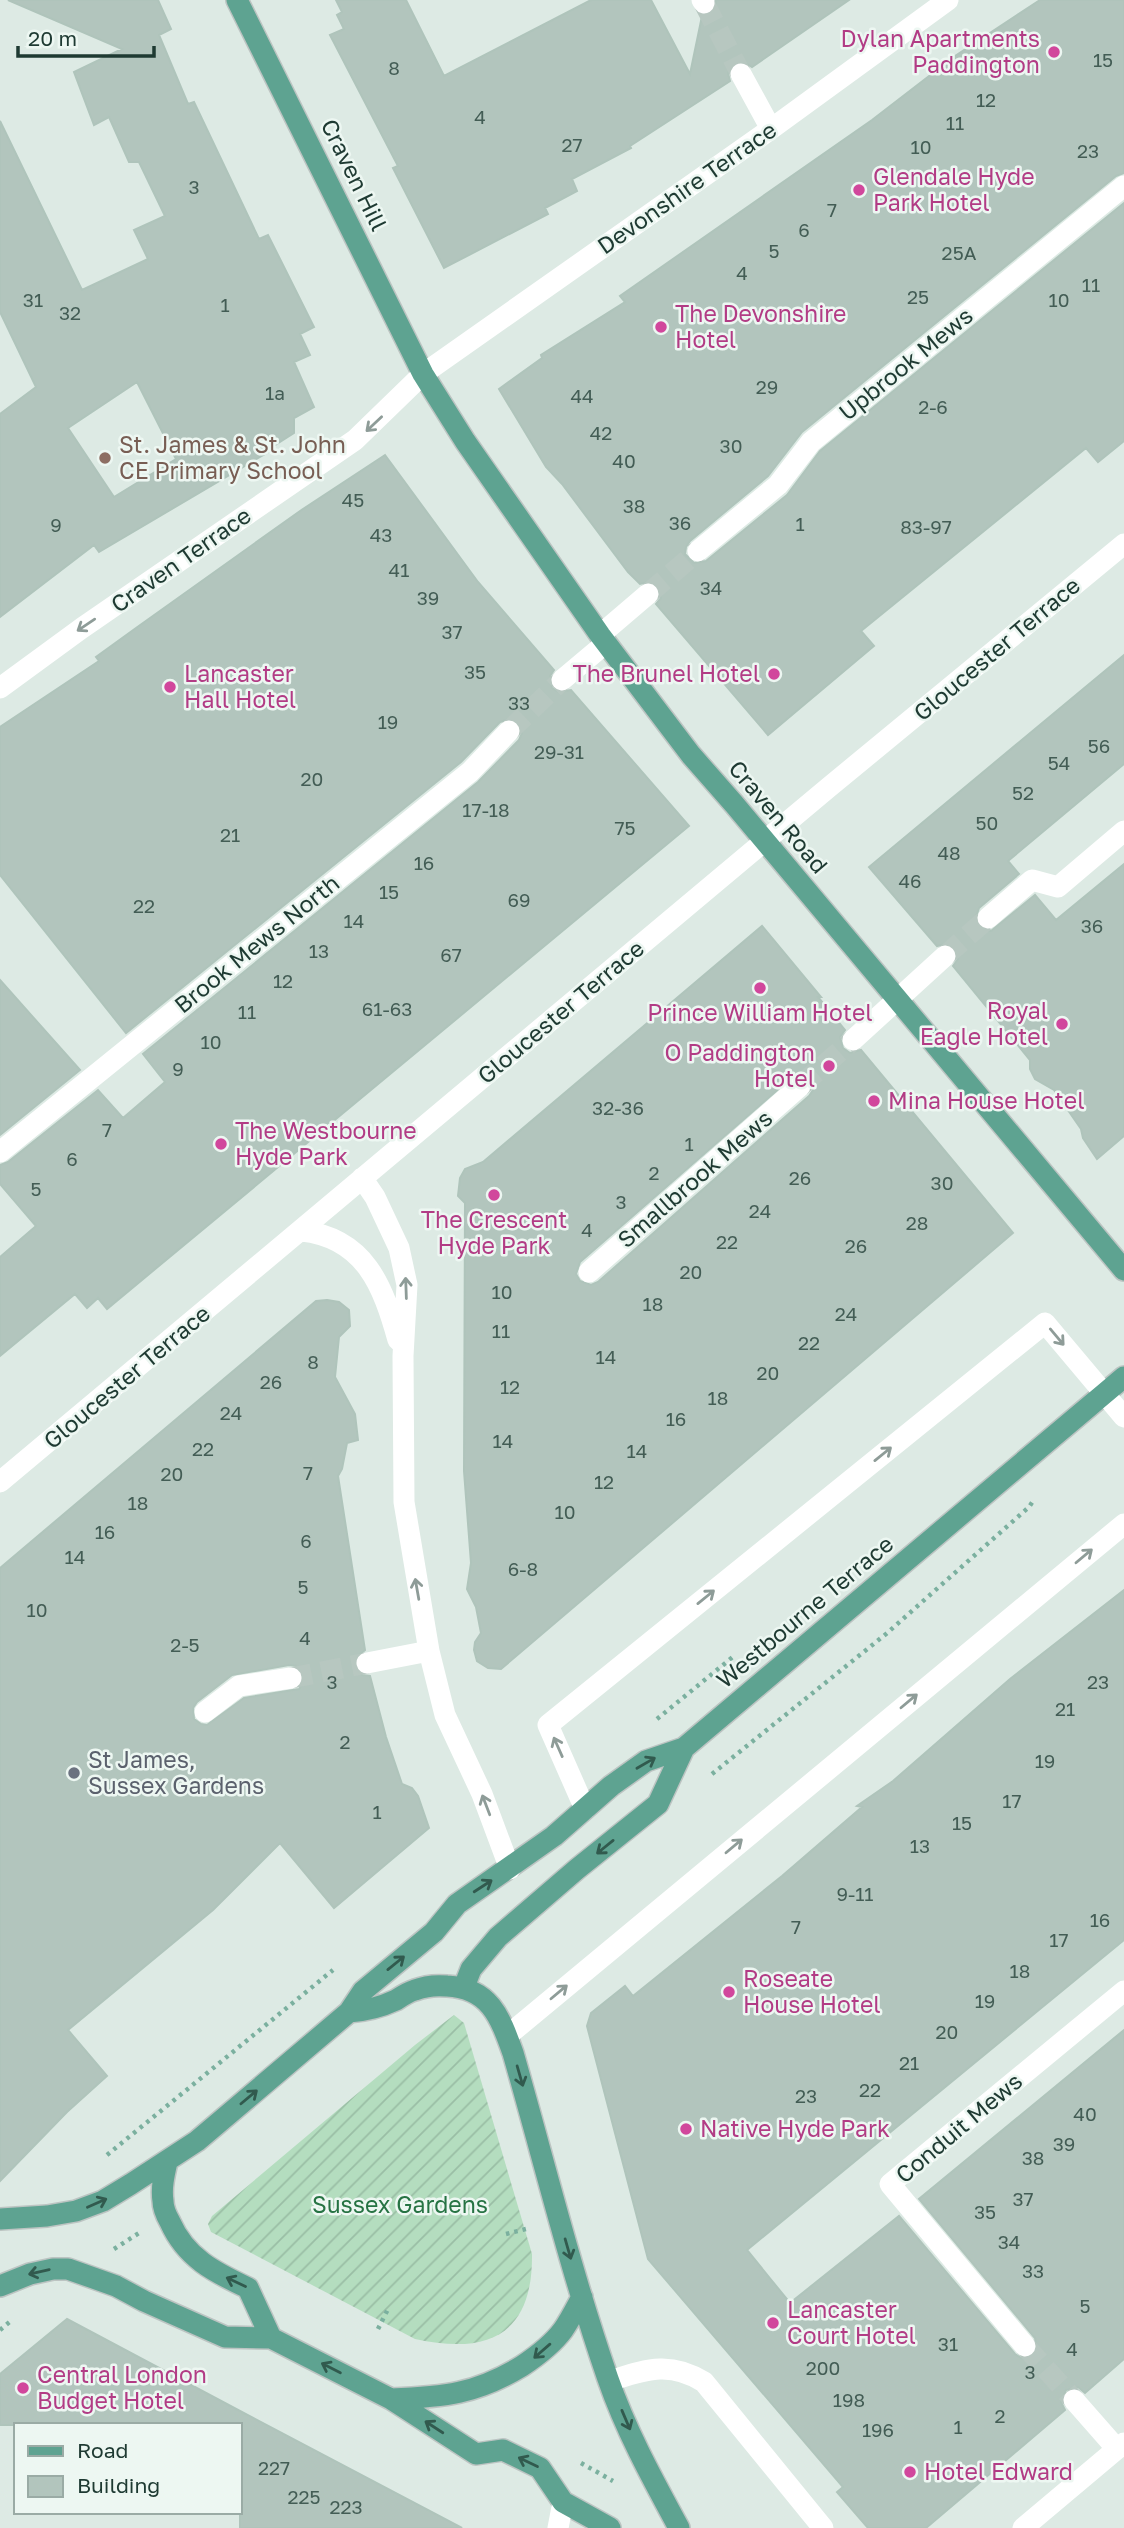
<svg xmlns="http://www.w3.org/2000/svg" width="1124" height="2528" viewBox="0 0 1124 2528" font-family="'Golos Text',sans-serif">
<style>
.garden{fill:url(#garden-furrows)}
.building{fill:#b2c5bd;stroke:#afc4bb;stroke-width:2;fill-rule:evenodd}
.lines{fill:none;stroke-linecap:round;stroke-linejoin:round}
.minor-tunnel{stroke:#b7c7c0;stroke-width:21;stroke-dasharray:21 10;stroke-linecap:butt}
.major-casing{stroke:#bcc4c2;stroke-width:24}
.path{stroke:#7bb09f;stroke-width:4.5;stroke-dasharray:3.5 5;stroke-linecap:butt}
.minor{stroke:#fff;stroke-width:21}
.major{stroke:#5ea391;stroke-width:21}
.oneway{stroke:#8e9c98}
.oneway2{stroke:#315a4e}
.hotel-dot{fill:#d1479c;stroke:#edf7f2;stroke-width:2.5}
.education-dot{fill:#8d6e63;stroke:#edf7f2;stroke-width:2.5}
.worship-dot{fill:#6b7280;stroke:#edf7f2;stroke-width:2.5}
.labels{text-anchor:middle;stroke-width:5;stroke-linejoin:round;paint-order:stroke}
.number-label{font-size:19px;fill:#435d55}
.hotel-label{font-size:23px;fill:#b23c85;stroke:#edf7f2;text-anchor:start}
.street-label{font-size:23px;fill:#1e3a32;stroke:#edf7f2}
.education-label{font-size:23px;fill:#785e54;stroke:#edf7f2;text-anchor:start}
.worship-label{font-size:23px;fill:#5b616d;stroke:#edf7f2;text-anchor:start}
.park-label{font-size:23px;fill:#267343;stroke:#edf7f2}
</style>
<defs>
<pattern id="garden-furrows" width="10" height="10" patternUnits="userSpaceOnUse" patternTransform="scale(1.75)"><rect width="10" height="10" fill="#b4ddbf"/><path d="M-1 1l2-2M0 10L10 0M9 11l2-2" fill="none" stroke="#9abea5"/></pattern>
</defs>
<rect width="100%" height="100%" fill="#ddeae4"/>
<path class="garden" d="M454 2015 464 2023 532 2254C533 2335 488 2355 415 2339L211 2232 208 2224 212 2216 415 2045Z"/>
<path class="building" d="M8 0H158L171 29 159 35 188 104 194 102 259 239 268 235 314 327 300 334 310 355 294 362 314 407 294 418V433L269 449 270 451 99 552 94 545 0 617V414L36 387 0 312V121L82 290 148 259 134 230 165 216 139 162H129L109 117 94 125 74 72 122 49ZM137 382 176 459 114 497 68 428Z
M336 0H406L444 76 591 0H651L690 74 702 16 712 13 716 8V0H849L752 67 742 61 734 63 728 73 730 81 630 146 631 148 572 179 577 191 545 208 548 214 444 268 393 168 398 166 330 35 344 29 337 15 342 12Z
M1040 0H1124V173L1116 176 802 432 768 476 690 541 686 547 685 554 694 563 706 561 787 495 820 451 1124 203V441L1098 462 1086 448 861 631 874 646 768 735 656 604 661 598 658 586 652 581 640 584 628 572 562 484 546 467 499 389 542 358 541 355 625 302 620 296 872 120 955 56Z
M385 455 478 582 554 670 550 676 552 688 558 692 571 690 689 826 107 1309 98 1298 87 1308 75 1294 0 1356V1257L36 1226 0 1184V1165L8 1162 98 1090 123 1118 165 1082 143 1054 478 782 519 740 522 733 518 722 513 718 500 722 461 762 126 1033 0 875V727L99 661 96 657 136 628 300 511Z
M1124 655V764L1008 861 1019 874 979 908 975 920 983 930 991 931 1035 895 1056 920 1124 864V1136L1097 1159 1083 1138 1081 1129 1054 1090 1035 1079 1030 1069V1060L953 966 958 959 955 948 948 943 937 946 869 867Z
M762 926 821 997H818L845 1030 840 1037 843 1048 850 1053 861 1050 1013 1233 501 1669 488 1668 477 1661 474 1650 475 1642 481 1633 476 1607 467 1589 471 1563 464 1471 465 1203 458 1196 460 1178 465 1169 483 1162ZM797 1073H804L810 1078 813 1090 809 1096 598 1282 591 1285 580 1281 576 1274 580 1262Z
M0 980 80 1070 0 1135Z
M327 1300 339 1302 349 1310 350 1326 339 1337 335 1377 355 1414 358 1440 347 1443 342 1469 338 1476 365 1650 355 1658 354 1666 362 1675 370 1676 386 1737 402 1784 412 1788 418 1796 429 1828 334 1908 280 1843 213 1910 68 2030 107 2076 67 2112 0 2181V1568L316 1301ZM289 1665 296 1666 304 1675 303 1683 299 1689 244 1698 207 1725 201 1724 194 1719 193 1708 197 1702 232 1675Z
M1124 1590V1940L747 2250 790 2303 899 2216 1015 2354 1021 2358 1033 2356 1037 2350 1035 2338 919 2199 1124 2030V2359L1085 2393 1078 2387 1066 2390 1061 2402 1065 2410 926 2528H868L837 2492 843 2487 648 2259 587 2026 591 2013 625 1986 633 1996 782 1876 862 1807 857 1806 893 1781 1010 1679Z
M67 2319 240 2411 462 2528H240V2425H0V2374Z"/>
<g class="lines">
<path class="minor-tunnel" d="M704 3 741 74
M648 594 698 551
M509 731 562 680
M945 956 988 918
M800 1086 853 1040
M291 1678 367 1663
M1025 2346 1074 2400"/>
<defs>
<path id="major" d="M237 0 423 374 465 441 600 635 691 755 734 804 1124 1270
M464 1987 471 1969 498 1937 577 1869 658 1804 684 1748
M349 2012C365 2011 381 2007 396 2000 402 1996 408 1992 415 1990 425 1986 436 1985 447 1986 490 1988 500 2017 513 2053 544 2161 571 2272 608 2379 626 2431 653 2480 679 2528
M167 2162C164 2175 161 2188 163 2201 163 2209 166 2215 170 2222 186 2258 214 2272 248 2288L271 2338 391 2399 476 2454 503 2450 540 2468 563 2502 610 2528
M0 2219 47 2216 76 2211 103 2201 131 2184 197 2141 349 2012 363 1991 434 1932 457 1904 554 1836 611 1786 646 1761 684 1748 1124 1377
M0 2286 30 2274 53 2269H68L116 2286 144 2301 225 2337 271 2338
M391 2399C444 2397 476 2394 522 2366 537 2356 552 2345 563 2330 570 2320 576 2308 582 2297"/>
</defs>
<use href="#major" class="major-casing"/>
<path class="path" d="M657 1719 734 1656
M712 1774 886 1634 1029 1507 1033 1501
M107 2155 333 1970
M506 2234 526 2229
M114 2249 139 2233
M378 2329 388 2309
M0 2330 12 2320
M581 2463 613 2481"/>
<path class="minor" d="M702 0 704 3
M741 74 771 129
M698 551 778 485 811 442 1124 186
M600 635 648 594
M562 680 606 643
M0 688 82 628 355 440 423 374 771 129 948 0
M988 918 1032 880 1058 887 1124 831
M853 1040 945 956
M0 1152 470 772 509 731
M362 1178 375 1197 399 1248 407 1285 403 1356 404 1502 429 1651 445 1715 482 1794 510 1869
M302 1231C365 1238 383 1286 398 1340
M589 1272 800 1086
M0 1482 828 788 1124 544
M367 1663 429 1651
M205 1712 239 1686 291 1678
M585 1809 548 1725 1045 1323 1124 1417
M507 2036 1124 1524
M1025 2346 890 2184 1124 1991
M609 2381C645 2370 669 2360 704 2382L823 2528
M1074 2400 1117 2449
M558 2528 563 2502
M1023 2528 1124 2443"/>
<use href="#major" class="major"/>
</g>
<defs><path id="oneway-shaft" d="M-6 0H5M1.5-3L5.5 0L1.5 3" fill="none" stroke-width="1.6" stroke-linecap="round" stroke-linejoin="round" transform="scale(1.75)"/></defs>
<g class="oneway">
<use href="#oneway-shaft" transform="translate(374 424) rotate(137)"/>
<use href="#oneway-shaft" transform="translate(86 625) rotate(146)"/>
<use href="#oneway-shaft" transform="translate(406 1288) rotate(-92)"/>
<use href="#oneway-shaft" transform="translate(1057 1337) rotate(50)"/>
<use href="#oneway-shaft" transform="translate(883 1454) rotate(-39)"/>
<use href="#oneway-shaft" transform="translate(1084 1556) rotate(-40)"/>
<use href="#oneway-shaft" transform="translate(417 1589) rotate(-100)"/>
<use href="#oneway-shaft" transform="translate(706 1597) rotate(-39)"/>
<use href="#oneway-shaft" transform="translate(909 1701) rotate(-40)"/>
<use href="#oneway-shaft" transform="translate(558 1747) rotate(-114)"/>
<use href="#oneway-shaft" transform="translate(486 1805) rotate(-111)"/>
<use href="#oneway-shaft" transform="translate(734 1846) rotate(-40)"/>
<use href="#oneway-shaft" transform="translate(559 1992) rotate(-40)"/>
</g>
<g class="oneway2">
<use href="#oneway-shaft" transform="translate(646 1763) rotate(-30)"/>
<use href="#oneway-shaft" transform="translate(605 1847) rotate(141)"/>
<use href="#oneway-shaft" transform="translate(483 1886) rotate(-33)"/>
<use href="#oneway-shaft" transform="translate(396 1963) rotate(-39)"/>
<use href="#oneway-shaft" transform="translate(520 2076) rotate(74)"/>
<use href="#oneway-shaft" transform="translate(249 2097) rotate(-40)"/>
<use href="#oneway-shaft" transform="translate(97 2203) rotate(-24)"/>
<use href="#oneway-shaft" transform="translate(568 2249) rotate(74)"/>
<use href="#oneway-shaft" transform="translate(39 2272) rotate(167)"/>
<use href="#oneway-shaft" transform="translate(236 2282) rotate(-155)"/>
<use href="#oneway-shaft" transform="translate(542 2351) rotate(139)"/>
<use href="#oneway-shaft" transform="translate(331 2368) rotate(-153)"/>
<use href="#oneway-shaft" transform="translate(626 2420) rotate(67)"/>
<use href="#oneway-shaft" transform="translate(434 2427) rotate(-147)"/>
<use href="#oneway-shaft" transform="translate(528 2462) rotate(-154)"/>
</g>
<g class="hotel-dot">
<circle cx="1054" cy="52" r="7"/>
<circle cx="859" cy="190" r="7"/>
<circle cx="661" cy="327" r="7"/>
<circle cx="774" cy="674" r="7"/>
<circle cx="170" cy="687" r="7"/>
<circle cx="760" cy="988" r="7"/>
<circle cx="1062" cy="1024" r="7"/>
<circle cx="829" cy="1066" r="7"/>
<circle cx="874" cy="1101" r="7"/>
<circle cx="221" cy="1144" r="7"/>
<circle cx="494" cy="1195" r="7"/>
<circle cx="729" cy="1992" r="7"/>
<circle cx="686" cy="2129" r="7"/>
<circle cx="773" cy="2323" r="7"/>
<circle cx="23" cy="2388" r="7"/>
<circle cx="910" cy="2472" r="7"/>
</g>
<circle class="education-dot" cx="105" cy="458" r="7"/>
<circle class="worship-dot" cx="74" cy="1773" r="7"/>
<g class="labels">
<g class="number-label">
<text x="1103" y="67">15</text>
<text x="394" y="75">8</text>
<text x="986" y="107">12</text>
<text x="480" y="124">4</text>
<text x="955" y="130">11</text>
<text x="572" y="152">27</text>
<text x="921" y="154">10</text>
<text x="1088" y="158">23</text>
<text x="194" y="194">3</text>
<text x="832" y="217">7</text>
<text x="804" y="237">6</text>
<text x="774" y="258">5</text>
<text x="959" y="260">25A</text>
<text x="742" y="280">4</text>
<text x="1091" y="292">11</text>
<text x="918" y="304">25</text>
<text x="33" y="307">31</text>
<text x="1059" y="307">10</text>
<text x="225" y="312">1</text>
<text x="70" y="320">32</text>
<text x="767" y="394">29</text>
<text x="275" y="400">1a</text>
<text x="582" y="403">44</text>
<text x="933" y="414">2-6</text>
<text x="601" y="440">42</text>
<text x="731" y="453">30</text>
<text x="624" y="468">40</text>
<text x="353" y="507">45</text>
<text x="634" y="513">38</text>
<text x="680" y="530">36</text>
<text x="800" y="531">1</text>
<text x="56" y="532">9</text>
<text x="926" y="534">83-97</text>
<text x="381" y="542">43</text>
<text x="399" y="577">41</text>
<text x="711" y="595">34</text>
<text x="428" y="605">39</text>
<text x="452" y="639">37</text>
<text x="475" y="679">35</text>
<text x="519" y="710">33</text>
<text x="388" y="729">19</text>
<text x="1099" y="753">56</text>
<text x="559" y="759">29-31</text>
<text x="1059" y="770">54</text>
<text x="312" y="786">20</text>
<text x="1023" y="800">52</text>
<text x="486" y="817">17-18</text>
<text x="987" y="830">50</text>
<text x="625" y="835">75</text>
<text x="230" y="842">21</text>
<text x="949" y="860">48</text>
<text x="424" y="870">16</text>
<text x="910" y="888">46</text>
<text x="389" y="899">15</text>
<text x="519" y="907">69</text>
<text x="144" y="913">22</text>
<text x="354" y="928">14</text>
<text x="1092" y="933">36</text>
<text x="319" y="958">13</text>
<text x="451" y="962">67</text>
<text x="283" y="988">12</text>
<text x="387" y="1016">61-63</text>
<text x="247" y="1019">11</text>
<text x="211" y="1049">10</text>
<text x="178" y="1076">9</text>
<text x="618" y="1115">32-36</text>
<text x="107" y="1137">7</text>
<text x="689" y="1151">1</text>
<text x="72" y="1166">6</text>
<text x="654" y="1180">2</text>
<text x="800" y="1185">26</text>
<text x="942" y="1190">30</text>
<text x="36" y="1196">5</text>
<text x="621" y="1209">3</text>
<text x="760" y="1218">24</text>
<text x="917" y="1230">28</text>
<text x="587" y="1237">4</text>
<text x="727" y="1249">22</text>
<text x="856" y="1253">26</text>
<text x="691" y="1279">20</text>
<text x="502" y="1299">10</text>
<text x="653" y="1311">18</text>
<text x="846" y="1321">24</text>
<text x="501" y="1338">11</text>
<text x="809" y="1350">22</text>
<text x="606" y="1364">14</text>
<text x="313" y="1369">8</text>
<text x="768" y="1380">20</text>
<text x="271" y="1389">26</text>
<text x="510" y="1394">12</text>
<text x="718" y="1405">18</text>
<text x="231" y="1420">24</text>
<text x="676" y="1426">16</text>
<text x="503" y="1448">14</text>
<text x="203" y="1456">22</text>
<text x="637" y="1458">14</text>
<text x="308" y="1480">7</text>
<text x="172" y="1481">20</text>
<text x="604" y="1489">12</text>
<text x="138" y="1510">18</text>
<text x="565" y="1519">10</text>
<text x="105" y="1539">16</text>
<text x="306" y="1548">6</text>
<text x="75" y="1564">14</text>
<text x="523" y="1576">6-8</text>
<text x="303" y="1594">5</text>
<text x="37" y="1617">10</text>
<text x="305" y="1645">4</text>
<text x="185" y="1652">2-5</text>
<text x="332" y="1689">3</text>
<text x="1098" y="1689">23</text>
<text x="1065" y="1716">21</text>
<text x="345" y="1749">2</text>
<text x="1045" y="1768">19</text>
<text x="1012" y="1808">17</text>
<text x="377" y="1819">1</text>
<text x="962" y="1830">15</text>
<text x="920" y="1853">13</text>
<text x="855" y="1901">9-11</text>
<text x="1100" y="1927">16</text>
<text x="796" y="1934">7</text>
<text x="1059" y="1947">17</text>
<text x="1020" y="1978">18</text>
<text x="985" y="2008">19</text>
<text x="947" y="2039">20</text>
<text x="909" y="2070">21</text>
<text x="870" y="2097">22</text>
<text x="806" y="2103">23</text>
<text x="1085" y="2121">40</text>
<text x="1064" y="2151">39</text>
<text x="1033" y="2165">38</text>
<text x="1023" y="2206">37</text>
<text x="985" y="2219">35</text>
<text x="1009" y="2249">34</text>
<text x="1033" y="2278">33</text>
<text x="1085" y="2313">5</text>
<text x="948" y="2351">31</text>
<text x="1072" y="2356">4</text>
<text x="823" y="2375">200</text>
<text x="1030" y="2379">3</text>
<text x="849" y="2407">198</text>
<text x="1000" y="2423">2</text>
<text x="958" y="2434">1</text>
<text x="878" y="2437">196</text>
<text x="274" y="2475">227</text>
<text x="304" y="2504">225</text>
<text x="346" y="2514">223</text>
</g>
<g class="hotel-label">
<text x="1040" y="47" text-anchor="end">Dylan Apartments<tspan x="1040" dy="26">Paddington</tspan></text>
<text x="873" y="185">Glendale Hyde<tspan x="873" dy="26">Park Hotel</tspan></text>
<text x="675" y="322">The Devonshire<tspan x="675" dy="26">Hotel</tspan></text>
<text x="184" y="682">Lancaster<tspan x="184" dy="26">Hall Hotel</tspan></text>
<text x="760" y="682" text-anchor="end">The Brunel Hotel</text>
<text x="1048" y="1019" text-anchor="end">Royal<tspan x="1048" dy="26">Eagle Hotel</tspan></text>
<text x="760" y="1021" text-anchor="middle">Prince William Hotel</text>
<text x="815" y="1061" text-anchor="end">O Paddington<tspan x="815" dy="26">Hotel</tspan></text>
<text x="888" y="1109">Mina House Hotel</text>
<text x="235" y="1139">The Westbourne<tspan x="235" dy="26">Hyde Park</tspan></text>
<text x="494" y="1228" text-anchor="middle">The Crescent<tspan x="494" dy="26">Hyde Park</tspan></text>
<text x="743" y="1987">Roseate<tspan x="743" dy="26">House Hotel</tspan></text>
<text x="700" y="2137">Native Hyde Park</text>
<text x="787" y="2318">Lancaster<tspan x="787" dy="26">Court Hotel</tspan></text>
<text x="37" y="2383">Central London<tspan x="37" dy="26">Budget Hotel</tspan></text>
<text x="924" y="2480">Hotel Edward</text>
</g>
<g class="street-label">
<text transform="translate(354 175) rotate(64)" y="8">Craven Hill</text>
<text transform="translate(687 188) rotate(-35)" y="8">Devonshire Terrace</text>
<text transform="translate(906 364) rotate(-39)" y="8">Upbrook Mews</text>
<text transform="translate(181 560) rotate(-35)" y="8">Craven Terrace</text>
<text transform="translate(997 649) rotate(-40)" y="8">Gloucester Terrace</text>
<text transform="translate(778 817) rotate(50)" y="8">Craven Road</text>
<text transform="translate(257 944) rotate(-39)" y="8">Brook Mews North</text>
<text transform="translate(561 1012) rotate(-40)" y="8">Gloucester Terrace</text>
<text transform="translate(695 1179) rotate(-41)" y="8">Smallbrook Mews</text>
<text transform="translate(127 1377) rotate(-40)" y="8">Gloucester Terrace</text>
<text transform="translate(805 1612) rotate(-40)" y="8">Westbourne Terrace</text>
<text transform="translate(959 2128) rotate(-40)" y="8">Conduit Mews</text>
</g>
<g class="education-label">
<text x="119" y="453">St. James &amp; St. John<tspan x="119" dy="26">CE Primary School</tspan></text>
</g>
<g class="worship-label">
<text x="88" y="1768">St James,<tspan x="88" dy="26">Sussex Gardens</tspan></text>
</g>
<g class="park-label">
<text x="400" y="2213">Sussex Gardens</text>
</g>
</g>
<rect x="14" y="2423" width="228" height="91" fill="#edf7f2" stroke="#9aaba5" stroke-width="2"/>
<rect x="28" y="2446" width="35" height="10" fill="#5ea391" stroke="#9aaba5" stroke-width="2"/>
<text x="77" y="2458" font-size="21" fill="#1e3a32">Road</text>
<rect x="28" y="2476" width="35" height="21" fill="#b2c5bd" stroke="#9aaba5" stroke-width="2"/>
<text x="77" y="2493" font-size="21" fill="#1e3a32">Building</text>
<path d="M18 46v10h136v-10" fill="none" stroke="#1e3a32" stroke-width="3.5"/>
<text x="28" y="46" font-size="21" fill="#1e3a32" stroke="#edf7f2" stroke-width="5" paint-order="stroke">20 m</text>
</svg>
